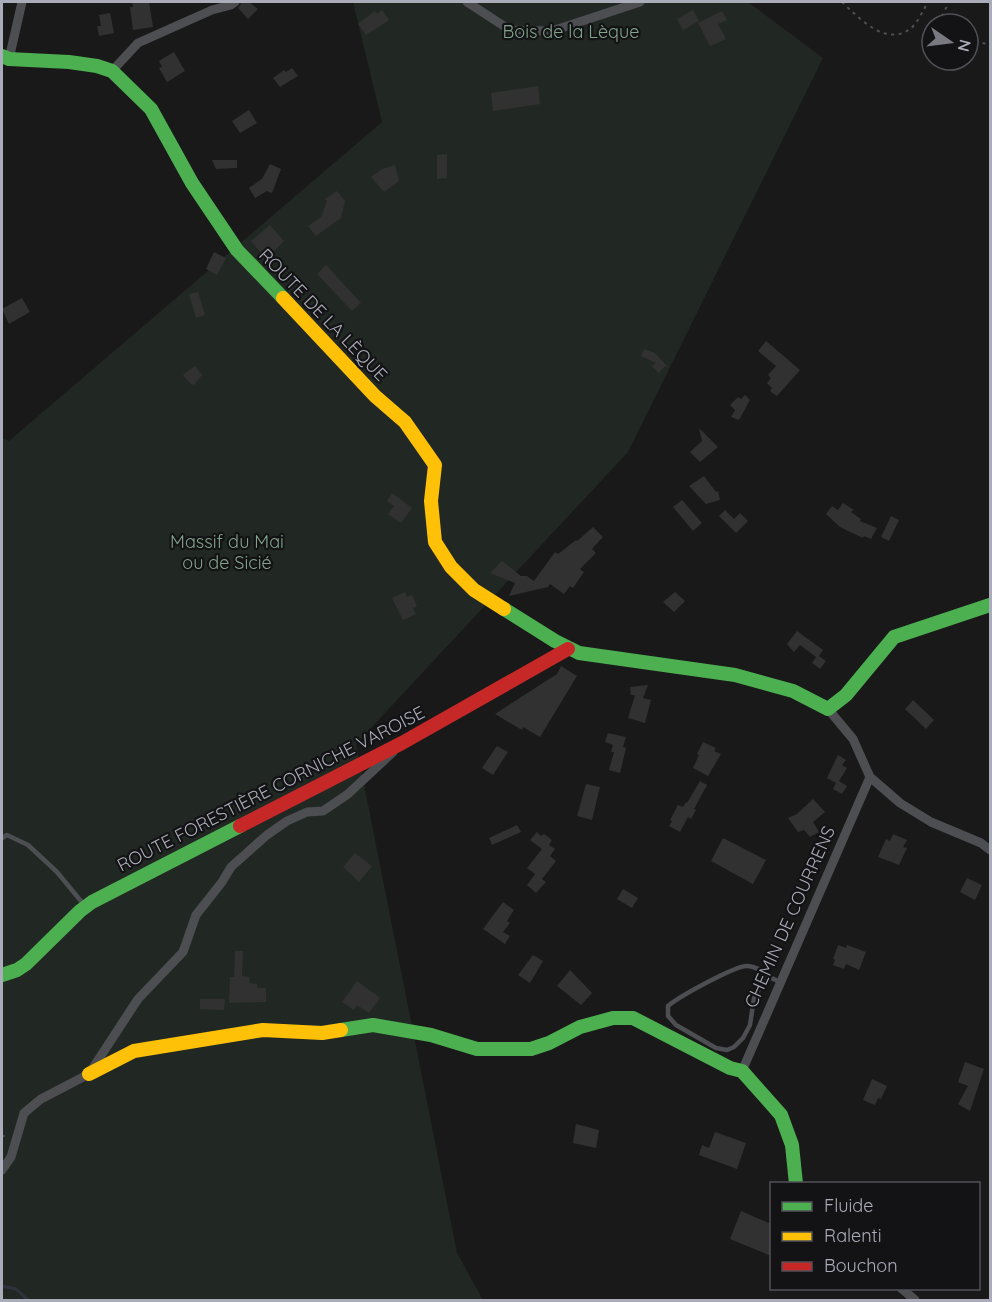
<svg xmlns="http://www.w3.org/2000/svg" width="992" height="1302" viewBox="0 0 992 1302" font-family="Quicksand,sans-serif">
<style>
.green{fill:#212823}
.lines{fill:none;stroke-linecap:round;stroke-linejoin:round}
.stream{stroke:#2e323c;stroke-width:3}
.building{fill:#313131}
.path{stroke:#4f4f53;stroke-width:2;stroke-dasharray:3 4.5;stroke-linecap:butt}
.lane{stroke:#4d4e52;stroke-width:4.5}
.street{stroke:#4d4e52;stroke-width:9}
.fast{stroke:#4caf50;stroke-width:14}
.slow{stroke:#ffc107;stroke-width:14}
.jam{stroke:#c62828;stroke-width:14}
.labels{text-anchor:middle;stroke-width:4.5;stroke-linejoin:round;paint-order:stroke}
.park-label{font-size:18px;fill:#83a38c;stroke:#131315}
.street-label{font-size:18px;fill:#abacb9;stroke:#131315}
</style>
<rect width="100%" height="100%" fill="#191919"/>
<path class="green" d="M353 2H748L823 58 628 452 356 744 457 1253 483 1300H2V438L9 441 382 122Z"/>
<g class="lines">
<path class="stream" d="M2 1286 16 1289 28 1300"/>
</g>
<path class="building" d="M132 2H149L153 27 133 30 130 7H133Z
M242 2H249L258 9 248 19 238 8Z
M382 10 389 20 366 35 358 24 375 11 377 14Z
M693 10 699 21 683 30 677 19Z
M722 11 727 20 718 24 726 39 710 46 698 23Z
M110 13 114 33 99 36 97 26H101L99 15Z
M174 52 185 71 167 82 159 68 162 67 159 61Z
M292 68 298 76 280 87 273 78 284 70 286 72Z
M538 86 540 104 493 111 491 93Z
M249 110 257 123 240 133 232 121Z
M447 154V178L437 179V155Z
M212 160H237V168L216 169Z
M270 164 281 169 272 193 267 191 255 198 249 188 262 179Z
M395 165 399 181 384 192 371 177 382 169Z
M337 191 345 201 341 218 316 236 308 226 321 217 327 201 325 199Z
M270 225 284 241 266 259 251 241Z
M214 252 226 258 217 275 206 269Z
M326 265 361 303 352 311 317 274Z
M198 292 205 315 196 318 189 294Z
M22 298 30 312 9 324 2 309Z
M766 341 800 370 777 396 770 391 772 388 767 383 771 378 768 375 776 366 758 351Z
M644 349 655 353 669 368 665 366 659 373 652 366 656 363 641 356Z
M195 366 202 375 194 385 191 384 183 375Z
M745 395 750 400 739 420 731 417 735 410 730 405 738 397 741 399Z
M699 428 718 447 700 462 690 452 702 441Z
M704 476 716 492 718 491 720 500 706 504 689 486Z
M392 493 412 508 401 523 388 514 394 506 387 501Z
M682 500 702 523 693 531 673 507Z
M843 503 854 510 851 512 861 519 860 521 877 528 871 539 864 536 863 538 848 531 840 527 826 514 832 506 838 510Z
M725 510 734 519 740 513 748 521 736 533 719 516Z
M891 516 899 520 889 541 881 537Z
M593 527 603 537 592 549 596 553 580 569 584 572 573 588 570 586 564 594 550 584 548 587 509 596 515 583 490 573 502 561 521 576H527L534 581 555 552 558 554 576 540 577 541Z
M405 592 407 597 412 595 417 606 413 608 416 614 403 620 392 598Z
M675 592 685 601 674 612 663 602Z
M797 631 823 650 819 656 826 661 820 669 812 663 816 657 800 645 794 652 787 644Z
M561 666 577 676 540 737 523 727 522 730 495 714 557 674Z
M648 685 643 698 651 700 645 723 628 718 635 695H631L630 687Z
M913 700 934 720 926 729 905 709Z
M608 733 626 737 623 747 626 748 620 773 609 770 614 752H611L613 745 605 742Z
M703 742 716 748 714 751 721 754 708 776 693 768 699 755 697 754Z
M497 746 508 752 493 775 482 768Z
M838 755 846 760 842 765 847 768 839 781 847 786 842 794 833 789 836 783 827 778Z
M700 781 707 785 694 809 696 810 691 819 688 817 680 832 669 826 672 821 670 820 678 805 683 807 686 802 687 803Z
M586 784 600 787 592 820 577 816Z
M813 799 825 812 813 822 819 832 810 837 804 830 798 832 788 818 797 814Z
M517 825 521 832 492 845 489 838Z
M537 832 541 836 544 834 552 840 549 845 555 849 550 856 556 861 542 879 546 882 536 893 527 885 535 874 527 868 542 849 530 840Z
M893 834 907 840 903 847 907 848 899 865 878 857 886 839 890 841Z
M723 838 766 860 753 884 711 861Z
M355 853 372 866 359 882 343 867Z
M967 878 982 885 975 900 960 892Z
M623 889 638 898 632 908 617 899Z
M503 902 514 910 507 921 510 923 503 932 510 936 505 944 483 929Z
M838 945 846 948 847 945 866 952 859 970 846 964 844 969 833 965 835 960 833 959Z
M235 951H243L242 976 250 977 249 983 257 984V988H266V1002L229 1003 230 977H234Z
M533 955 543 961 530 983 518 975Z
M570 970 592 993 581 1005 557 986Z
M357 981 380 998 369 1013 357 1005 354 1010 342 1002Z
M200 999H225L224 1010 200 1009Z
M965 1062 984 1069 970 1111 958 1104 968 1086 958 1082Z
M872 1079 887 1086 881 1099 878 1098 875 1105 863 1100Z
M576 1124 599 1130 596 1148 573 1143Z
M715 1132 746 1143 737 1169 699 1155 702 1145 709 1148Z
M741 1211 771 1224V1256L730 1239Z"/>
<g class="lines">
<path class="path" d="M842 2C858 17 885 47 910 29 918 23 923 10 928 2
M942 24 943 14 949 2
M968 39 990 45
M2 1137 7 1134"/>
<path class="lane" d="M2 838 7 835 28 845 57 872 85 906
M769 979 762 983 754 998 750 1025 743 1038 734 1047 727 1050 716 1048 676 1025 668 1016V1006C677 998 737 964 748 966 762 967 766 978 781 982"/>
<path class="street" d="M467 2 510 30 552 31 640 2
M9 59 22 2
M112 71 138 43 212 10 231 5 235 2
M828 709 853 739 870 777 900 803 931 822 981 843 990 850
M742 1071 870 777
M2 1170 11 1157 24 1113 41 1099 89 1074 138 999 183 952 196 915 222 882 231 867 267 835 287 821 307 812 323 811 348 794 393 752
M901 1288 915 1300"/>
<path class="fast" d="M2 56 9 59 69 62 97 66 112 71 151 109 192 183 237 250 283 298
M504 609 555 641 579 653 735 675 793 691 828 709 846 695 894 637 990 605
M2 975 17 970 26 964 80 911 92 902 240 826
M341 1030 373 1025 431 1035 477 1049H531L549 1043 580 1027 613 1018H633L730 1068 742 1071 781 1115 792 1145 796 1184"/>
<path class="slow" d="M283 298 375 396 405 422 435 465 431 501 435 542 451 567 474 590 504 609
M89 1074 134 1051 263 1030 322 1033 341 1030"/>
<path class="jam" d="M240 826 402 743 568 649"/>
</g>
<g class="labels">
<g class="park-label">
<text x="571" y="38">Bois de la Lèque</text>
<text x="227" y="548">Massif du Mai<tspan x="227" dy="21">ou de Sicié</tspan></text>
</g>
<g class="street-label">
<text transform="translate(323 315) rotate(46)" y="6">ROUTE DE LA LÈQUE</text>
<text transform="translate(271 789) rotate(-27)" y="6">ROUTE FORESTIÈRE CORNICHE VAROISE</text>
<text transform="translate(790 917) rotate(-66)" y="6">CHEMIN DE COURRENS</text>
</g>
</g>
<rect width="992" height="1302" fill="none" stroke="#abacb9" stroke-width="6"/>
<rect x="770" y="1182" width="210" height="108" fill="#131315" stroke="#505057" stroke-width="1.5"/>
<rect x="782" y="1202" width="30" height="9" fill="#4caf50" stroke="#505057" stroke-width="1.5"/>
<text x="824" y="1212" font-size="18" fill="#abacb9">Fluide</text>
<rect x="782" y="1232" width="30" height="9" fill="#ffc107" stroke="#505057" stroke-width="1.5"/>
<text x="824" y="1242" font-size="18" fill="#abacb9">Ralenti</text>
<rect x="782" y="1262" width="30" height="9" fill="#c62828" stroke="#505057" stroke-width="1.5"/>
<text x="824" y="1272" font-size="18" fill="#abacb9">Bouchon</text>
<g transform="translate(950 42) rotate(104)"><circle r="28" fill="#131315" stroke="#505057" stroke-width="1.5"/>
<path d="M0-4.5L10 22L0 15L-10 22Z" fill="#787981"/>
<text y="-9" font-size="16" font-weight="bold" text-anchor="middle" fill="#abacb9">N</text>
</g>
</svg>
